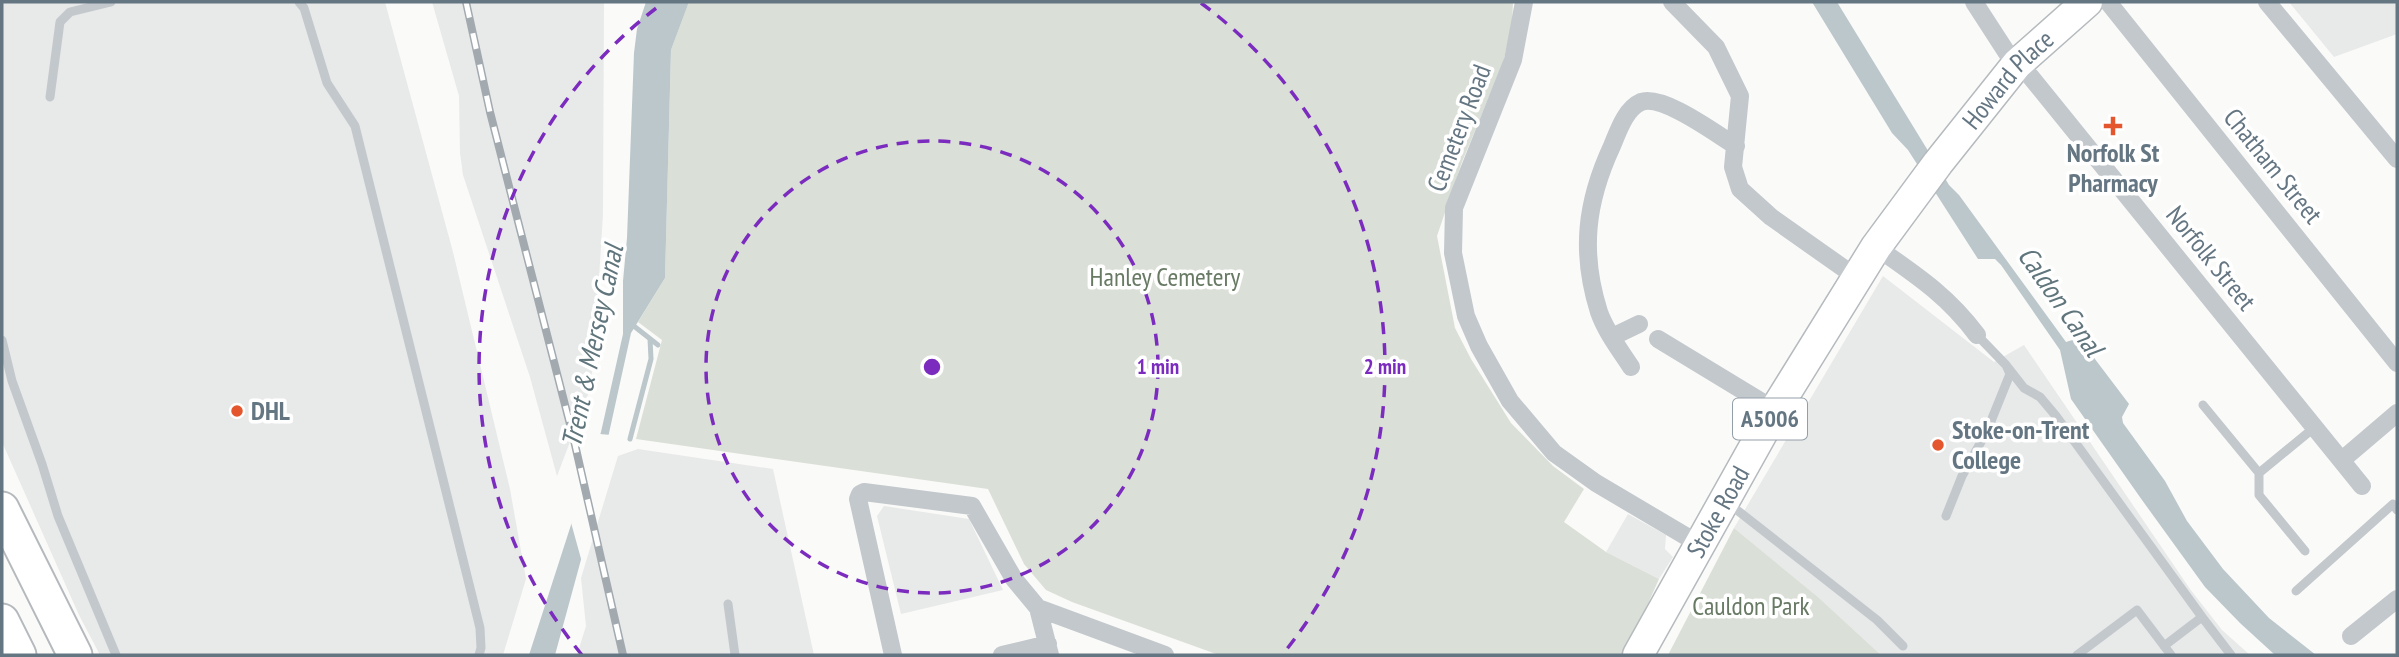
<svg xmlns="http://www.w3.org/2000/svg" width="2399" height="657" viewBox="0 0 2399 657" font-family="'PT Sans Narrow',sans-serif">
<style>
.built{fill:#e8e9e9}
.green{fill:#dadfd7}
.water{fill:#bbc7cb}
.pier{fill:#fafaf8}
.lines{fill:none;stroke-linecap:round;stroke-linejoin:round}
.stream{stroke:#bbc7cb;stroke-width:5}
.primary-casing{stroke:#b5babe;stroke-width:33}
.highway-casing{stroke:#b4b9bd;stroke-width:37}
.lane{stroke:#c3c8cc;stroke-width:9}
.street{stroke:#c3c8cc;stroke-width:18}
.primary{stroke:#fff;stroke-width:30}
.highway{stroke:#fff;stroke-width:33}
.rail-casing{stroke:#a2aab0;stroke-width:8}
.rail{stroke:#fff;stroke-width:5;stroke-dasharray:16;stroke-linecap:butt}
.ring{fill:none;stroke:#7b2cbf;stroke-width:3.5;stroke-dasharray:12 9}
.poi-dot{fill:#e4572e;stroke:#fff;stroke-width:2.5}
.labels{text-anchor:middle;stroke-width:7;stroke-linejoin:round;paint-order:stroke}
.shield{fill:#fff;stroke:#939fa8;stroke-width:2}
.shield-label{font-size:24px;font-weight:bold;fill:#657683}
.street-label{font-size:26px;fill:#657683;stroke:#fff}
.poi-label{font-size:26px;font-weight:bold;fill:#657683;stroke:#fff;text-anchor:start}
.park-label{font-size:26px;fill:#687a64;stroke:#fff}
.water-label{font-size:28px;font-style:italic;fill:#60757c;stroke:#fff}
.centre{fill:#7b2cbf;stroke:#fff;stroke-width:3.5}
.ring-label{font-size:21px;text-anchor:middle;font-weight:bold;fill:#7b2cbf;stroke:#fff;stroke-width:7;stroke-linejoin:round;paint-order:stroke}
</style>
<rect width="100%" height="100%" fill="#fafaf8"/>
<path class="built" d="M2 2H385L453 252 510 489 526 579 503 655H100L79 615 2 442Z
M432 2H604L603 214 594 359 589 392 557 476 530 377 463 175 460 153 459 96Z
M2289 2H2397V34L2334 57Z
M1883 276 1994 362 2024 345 2190 589 2222 630 2250 655H1881L1818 597 1734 528Z
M638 449 773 469 814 655H577L586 626 581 578 618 456Z
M884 506 969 519 1003 590 901 614 877 516Z
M1628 514 1666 535 1665 549 1673 557 1659 579 1606 552Z"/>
<path class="green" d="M689 2H1513L1512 23 1503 63 1462 162 1437 236 1455 328 1471 359 1511 423 1553 466 1584 489 1564 522 1606 552 1659 579 1625 655H1219L1072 602 1046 590 1024 564 988 489 636 439 662 340 638 322 665 278 671 50Z
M1734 528 1818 597 1881 655H1668Z"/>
<path class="water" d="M646 2H689L671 50 665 278 631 333 582 556 555 655H529L601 432 623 334V281L627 238 634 53 637 29Z
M1812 2H1837L1949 185 1959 195 2066 342 2079 338 2129 404 2122 417 2123 423 2165 481 2187 521 2223 569 2269 618 2316 655H2275L2240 623 2205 587 2142 500 2071 399 2060 350 2001 265 1995 259H1978L1908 150 1892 133Z"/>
<path class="pier" d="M598 428 600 434 611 435 583 566 570 519Z"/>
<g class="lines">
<path class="stream" d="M630 323 658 345
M630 439 651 359 650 339"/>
<defs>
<g id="primary">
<path id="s1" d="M1638 655 1775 410 1876 247 1938 163 2017 64 2087 2"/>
</g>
<path id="highway" d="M2 509 75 655
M2 621 19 655"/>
</defs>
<use href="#primary" class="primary-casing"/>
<use href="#highway" class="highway-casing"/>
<path class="lane" d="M299 2 304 8 327 83 355 126 480 628 481 648 479 655
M50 97 60 22 70 12 111 2
M2 340 12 381 42 464 58 516 116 655
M2006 365 2024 388 2040 397 2056 416 2202 617
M2203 405 2259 473 2315 427
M2259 473V495L2305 551
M1728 503 1877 620 1903 646
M1946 516 1962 476 1987 431 2010 374 2006 365 1977 335
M2296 591 2393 504 2397 510
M728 604 735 655
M2164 646 2202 617 2231 655
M2077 655 2137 610 2171 655"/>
<path class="street" d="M1524 2 1513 60 1454 208 1453 253 1466 316 1479 346 1510 401 1554 453 1596 483 1699 544
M1672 2 1716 47 1740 96 1733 167 1740 189 1771 217 1856 277
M1974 2 2007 53 2030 76 2362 486
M2108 2 2397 363
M2267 2 2397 159
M1876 247C1916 275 1947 295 1977 335
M1612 337 1639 324
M1658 339 1775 410
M1631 367C1620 350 1606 332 1599 312 1580 252 1586 202 1612 146 1618 132 1625 109 1641 102 1663 94 1716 134 1736 146
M2342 460 2397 413
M1038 608 1050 655
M2351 636 2397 599
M893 655 858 499 860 494 864 492 972 506 1014 579 1038 608 1165 655
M1002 655 1048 644"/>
<use href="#primary" class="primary"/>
<use href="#highway" class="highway"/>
<defs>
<path id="rail" d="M466 2 490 112 573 436 623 655"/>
</defs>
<use href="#rail" class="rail-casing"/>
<use href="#rail" class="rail"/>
</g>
<g class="ring">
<circle cx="932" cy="367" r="226"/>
<path d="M582 655A453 453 0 0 1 663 3M1201 3A453 453 0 0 1 1282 655"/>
</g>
<g class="poi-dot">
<path d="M2109.5 115.5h7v7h7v7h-7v7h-7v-7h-7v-7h7z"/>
<circle cx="237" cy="411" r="7"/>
<circle cx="1938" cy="445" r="7"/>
</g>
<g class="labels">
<rect class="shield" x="1733" y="398.5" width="74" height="41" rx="5"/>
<g class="shield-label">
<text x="1770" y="427">A5006</text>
</g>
<g class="street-label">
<text dy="9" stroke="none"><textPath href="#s1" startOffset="686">Howard Place</textPath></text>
<text transform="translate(1459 128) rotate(-69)" y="9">Cemetery Road</text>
<text transform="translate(2273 166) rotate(51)" y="9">Chatham Street</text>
<text transform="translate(2211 258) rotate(51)" y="9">Norfolk Street</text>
<text dy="9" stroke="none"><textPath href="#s1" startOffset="164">Stoke Road</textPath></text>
</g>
<g class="poi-label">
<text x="2113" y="162" text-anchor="middle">Norfolk St<tspan x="2113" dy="30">Pharmacy</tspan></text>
<text x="251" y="420">DHL</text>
<text x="1952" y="439">Stoke-on-Trent<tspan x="1952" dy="30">College</tspan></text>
</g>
<g class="park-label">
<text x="1165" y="286">Hanley Cemetery</text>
<text x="1751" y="615">Cauldon Park</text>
</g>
<g class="water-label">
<text transform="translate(2061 301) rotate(55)" y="10">Caldon Canal</text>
<text transform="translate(592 346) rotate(-78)" y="10">Trent &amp; Mersey Canal</text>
</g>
</g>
<circle cx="932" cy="367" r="10" class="centre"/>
<g class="ring-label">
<text x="1158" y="374">1 min</text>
<text x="1385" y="374">2 min</text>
</g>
<rect width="2399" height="657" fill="none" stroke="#657683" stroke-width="7"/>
</svg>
